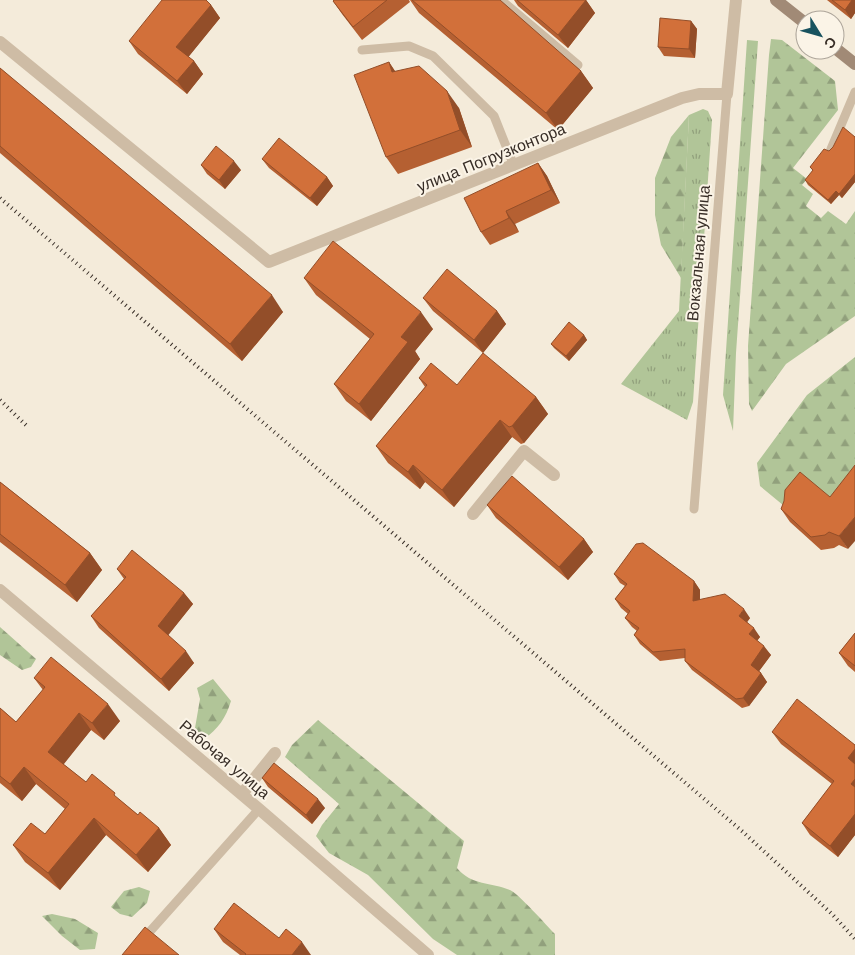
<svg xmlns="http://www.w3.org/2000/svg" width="855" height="955" viewBox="0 0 855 955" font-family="'Work Sans',sans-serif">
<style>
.grass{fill:url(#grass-tufts)}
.forest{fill:url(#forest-firs)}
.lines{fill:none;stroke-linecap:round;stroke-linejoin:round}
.service{stroke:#cebca5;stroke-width:9}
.pedestrian{stroke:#cebca5;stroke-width:12}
.minor{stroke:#cebca5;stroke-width:12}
.tertiary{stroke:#cebca5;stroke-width:12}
.secondary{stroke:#a18a76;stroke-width:12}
.rail{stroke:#382e27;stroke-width:4;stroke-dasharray:1 4;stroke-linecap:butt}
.wall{fill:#b56032}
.shaded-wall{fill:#934e29}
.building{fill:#d2703a;stroke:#934e29}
.labels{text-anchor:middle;stroke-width:4;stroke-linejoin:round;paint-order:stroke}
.street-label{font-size:16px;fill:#382e27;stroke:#fbf4e7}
</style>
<defs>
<pattern id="grass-tufts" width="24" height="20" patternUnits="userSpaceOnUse" patternTransform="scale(1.25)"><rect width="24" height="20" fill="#b1c598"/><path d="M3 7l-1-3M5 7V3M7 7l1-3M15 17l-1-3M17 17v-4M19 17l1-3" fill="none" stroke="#91a07c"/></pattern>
<pattern id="forest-firs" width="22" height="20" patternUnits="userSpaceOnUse" patternTransform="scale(1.25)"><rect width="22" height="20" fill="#b1c598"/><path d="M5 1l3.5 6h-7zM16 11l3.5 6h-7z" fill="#91a07c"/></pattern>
</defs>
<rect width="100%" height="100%" fill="#f4ebda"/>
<path class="grass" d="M747 40 758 41 736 353 733 431 723 395Z
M703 109 708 111 712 120 693 402 687 420 621 384 679 311 689 115Z"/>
<path class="forest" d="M771 39 782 40 835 81 838 110 793 168 807 179 802 185 813 194 806 206 821 218 828 211 846 224 855 211V316L786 364 752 411 749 404 748 346 769 55Z
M689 115 681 278 661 245 655 215V178L671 137Z
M855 357V522L789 510 760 486 757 463 807 395Z
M0 627 36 659 31 667 22 670 0 655Z
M213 679 231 701C226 718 218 729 204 739L195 728 200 699 197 688Z
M318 720 464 841 457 868C472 886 491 882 510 890 518 893 547 926 555 934V955H457L433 939 368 875 329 853 316 836 322 825 339 804 285 757 292 745Z
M139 887 150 891 147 903 132 917 120 914 111 907 124 891Z
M52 914 75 919 98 933 95 949 80 950 62 936 42 916Z"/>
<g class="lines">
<path class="service" d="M501 0 578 65
M362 50 409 46 433 56 494 116 514 166
M831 149 855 92
M694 509 727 94
M129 955 259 809"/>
<path class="pedestrian" d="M473 514 524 451 554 475
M242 794 275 753"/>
<path class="minor" d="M0 42 269 262 682 98 699 94H727L736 0"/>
<path class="tertiary" d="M0 590 259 809 428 955"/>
<path class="secondary" d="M776 0 805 23
M835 48 855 64"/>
<path class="rail" d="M0 198 743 832 832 914 855 939
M0 400 28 427"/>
</g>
<path class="wall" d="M334 0H409L410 2 362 40 342 14 333 1Z
M410 0H496L581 71 593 88 558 130 419 13Z
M514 0H586L595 13 568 48 518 6Z
M827 0H855V13L851 19Z
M211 5 220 18 188 57 194 61 203 74 187 94 138 54 129 41Z
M691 21 697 29 695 58 664 56 658 47Z
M389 62 395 71 459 108 472 147 398 174 386 157Z
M0 68 283 312 242 361 0 153Z
M855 137V182L842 198 839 195 831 204 808 185 805 180 813 171 810 167 829 151Z
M262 159 327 177 333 186 317 206 269 168Z
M538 163 547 176 560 203 515 224 519 232 490 245 481 232Z
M201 165 241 170 225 189 207 174Z
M304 278 433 329 415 351 420 359 371 421 346 401 334 384 370 339 316 295Z
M423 298 497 311 506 324 483 353 433 311Z
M584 335 587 340 569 361 554 348 551 344Z
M419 378 457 385 536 397 548 414 524 443 521 444 512 437 454 507 425 482 420 489 388 463 376 446 425 387Z
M800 472 848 549 839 545 834 548 821 550 790 522 781 509Z
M0 482 90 553 102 570 77 602 0 542Z
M487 505 584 539 593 552 568 580 496 518Z
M117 569 184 593 193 604 168 635 194 663 169 691 99 628 91 616 124 579Z
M614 574 694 581 700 590V600L750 618 747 622 760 637 757 641 771 655 759 671 761 673 767 682 749 706 742 708 692 670 685 661V658L660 661 640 644 634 635 637 631 632 627 625 618 628 614 621 608 615 599 625 586 620 583Z
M855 633V672L848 666 839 653Z
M34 678 120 721 104 740 91 730 63 764 86 782 121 801 138 815 159 828 171 845 148 872 106 835 60 890 25 862 13 845 45 834 65 809 36 784 22 801 0 783V708L16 722 43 690Z
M772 732 855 745V835L838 857 810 835 802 823 832 784 781 744Z
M262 778 325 808 312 824 268 787Z
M214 929 279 938 311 955H240L223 942Z"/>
<path class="shaded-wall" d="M586 0 595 13 568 48 558 35Z
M852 0H855V13L851 19 845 10Z
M211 5 220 18 186 60 176 47Z
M691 21 697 29 695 58 689 49Z
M194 61 203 74 187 94 177 81Z
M389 62 400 79 392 72Z
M581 71 593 88 558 130 546 113Z
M447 91 459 108 472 147 460 130Z
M234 161 241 170 225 189 219 180Z
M538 163 547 176 560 203 551 190Z
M855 174V182L842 198 839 194Z
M327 177 333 186 317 206 310 198Z
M836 191 839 195 831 204 828 200Z
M506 211 515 224 519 232 509 218Z
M272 295 283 312 242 361 230 344Z
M497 311 506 324 483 353 474 340Z
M421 312 433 329 415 351 420 359 371 421 359 404 401 337Z
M584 335 587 340 569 361 566 356Z
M536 397 548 414 524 443 512 426Z
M500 420 512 437 454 507 442 490Z
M413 465 425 482 420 489 408 472Z
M855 517V541L848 549 839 536Z
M584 539 593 552 568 580 559 567Z
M90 553 102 570 77 602 65 585Z
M694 581 700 590V610L693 601Z
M184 593 193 604 166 638 158 626Z
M744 609 750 618 745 625 739 616Z
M754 628 760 637 755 643 749 634Z
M764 646 771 655 757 674 751 665Z
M186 651 194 663 169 691 161 679Z
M761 673 767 682 749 706 743 698Z
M108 704 120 721 104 740 92 723Z
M79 713 91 730 60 769 48 752Z
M855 749V768L848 758Z
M24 767 36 784 22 801 10 784Z
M855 779V790L851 784Z
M318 799 325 808 312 824 306 815Z
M855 814V835L838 857 830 846Z
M94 818 106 835 60 890 48 873Z
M159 828 171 845 148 872 136 855Z
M302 942 311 955H292Z"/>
<path class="building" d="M162 0H206L211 5 176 47 194 61 177 81 129 41Z
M334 0H387L353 27 333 1Z
M412 0H500L581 71 546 113Z
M517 0H586L558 35Z
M832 0H852L845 10Z
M660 18 691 21 689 49 658 47Z
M389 62 392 72 419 66 447 91 460 130 386 157 354 75Z
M0 68 272 295 230 344 0 146Z
M843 127 855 137V174L839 194 836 191 828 200 805 180 813 170 810 167 824 149 829 151 833 147Z
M279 138 327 177 310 198 262 159Z
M216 146 234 161 219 180 201 165Z
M538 163 551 190 506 211 509 218 481 232 464 198Z
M333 241 421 312 401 337 408 342 359 404 334 384 374 334 304 278Z
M447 269 497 311 474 340 423 298Z
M569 322 584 335 566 356 551 344Z
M483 353 536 397 512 426 509 427 500 420 442 490 413 465 408 472 376 446 427 385 419 378 431 363 457 385Z
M855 465V517L839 536 829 532 825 535 811 537 781 509 784 501 785 490 800 472 830 497Z
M512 476 584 539 559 567 487 505Z
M0 482 90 553 65 585 0 534Z
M643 543 694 581 693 601 725 594 744 609 739 616 754 628 749 634 764 646 751 665 761 673 743 698 736 699 685 661V649L653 652 634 635 639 628 625 618 630 611 615 599 627 584 614 574 636 544Z
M132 550 184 593 158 626 186 651 161 679 91 616 126 577 117 569Z
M855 633V666L839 653Z
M51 657 108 704 92 723 79 713 48 752 86 782 92 774 115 793 114 795 138 815 140 812 159 828 136 855 94 818 48 873 13 845 31 823 45 834 69 804 24 767 10 784 0 776V708L16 722 45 687 34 678Z
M797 699 855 745V749L848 758 855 764V779L851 784 855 787V814L830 846 802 823 834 781 772 732Z
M274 763 318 799 306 815 262 778Z
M234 903 279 938 286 929 302 942 292 955H245L246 954 214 929Z
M145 927 179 955H122Z"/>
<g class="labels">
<g class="street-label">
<text transform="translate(491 157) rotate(-22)" y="6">улица Погрузконтора</text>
<text transform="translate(698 253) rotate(-85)" y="6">Вокзальная улица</text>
<text transform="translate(225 759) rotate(40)" y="6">Рабочая улица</text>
</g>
</g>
<g transform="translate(820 35) rotate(127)"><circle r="24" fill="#fbf4e7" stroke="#ada59a"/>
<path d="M0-4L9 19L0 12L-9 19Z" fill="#18525e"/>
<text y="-8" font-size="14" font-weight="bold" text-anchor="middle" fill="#382e27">С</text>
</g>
</svg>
